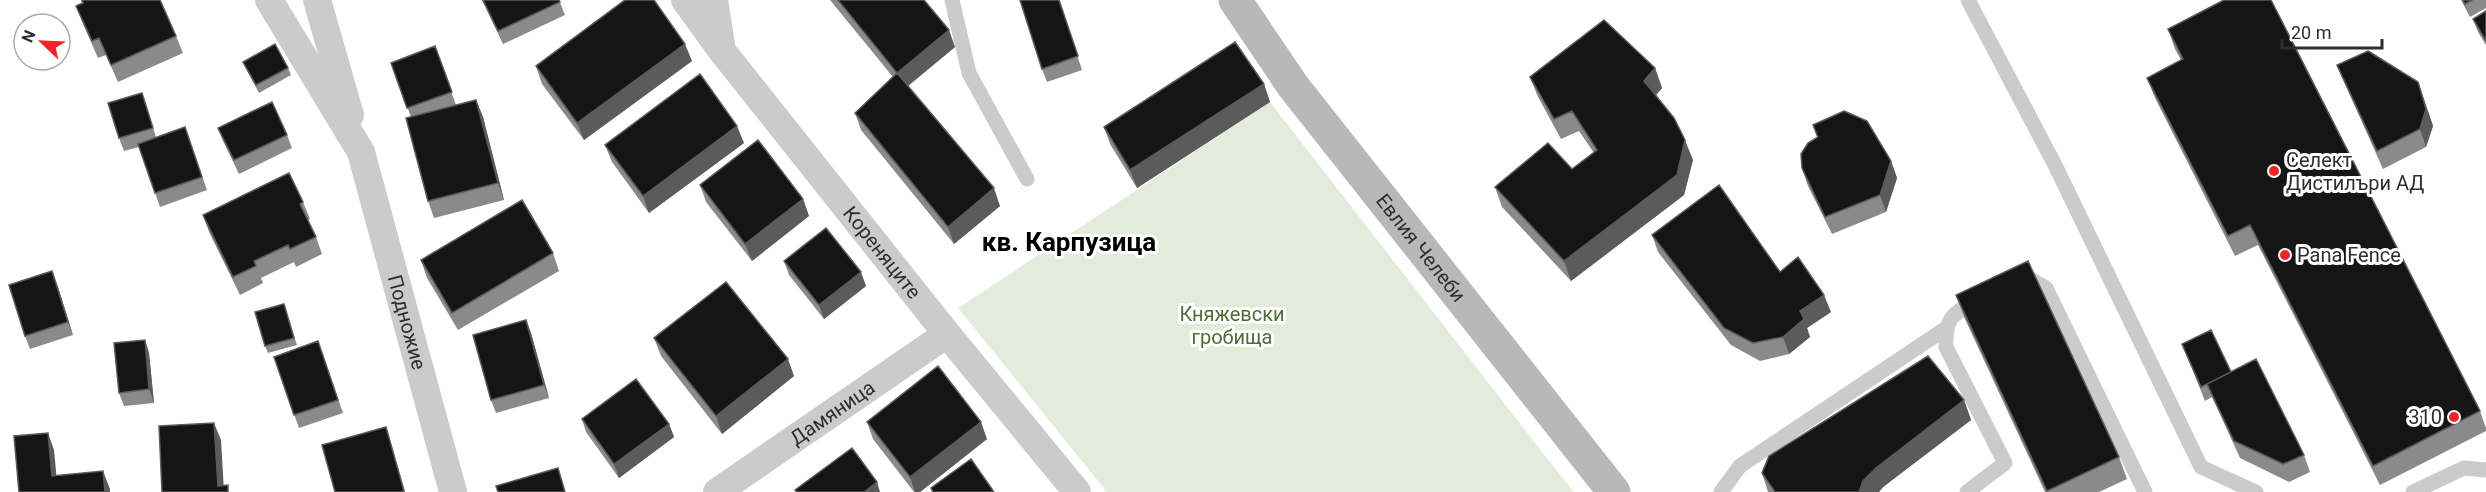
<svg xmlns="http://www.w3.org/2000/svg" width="2486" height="492" viewBox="0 0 2486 492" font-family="Roboto,sans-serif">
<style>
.green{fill:#e3ecda}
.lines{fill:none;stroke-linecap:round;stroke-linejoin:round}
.lane{stroke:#cbcbcb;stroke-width:15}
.street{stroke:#cbcbcb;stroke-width:28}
.secondary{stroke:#b8b8b8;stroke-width:33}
.wall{fill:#8a8a8a}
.shaded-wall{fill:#5b5b5b}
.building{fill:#151515;stroke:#5b5b5b;stroke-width:1.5}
.poi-dot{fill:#f22227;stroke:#fff;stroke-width:2}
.labels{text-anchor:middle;stroke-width:6;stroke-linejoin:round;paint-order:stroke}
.poi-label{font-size:20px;fill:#2e2e2e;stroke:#fff;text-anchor:start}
.street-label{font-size:20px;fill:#2e2e2e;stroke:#fff}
.park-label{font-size:20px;fill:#4e6c38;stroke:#fff}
.district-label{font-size:26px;font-weight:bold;fill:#000;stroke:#fff}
</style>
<rect width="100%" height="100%" fill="#fff"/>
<path class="green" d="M1270 102 1546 457 1574 492H1107L958 308Z"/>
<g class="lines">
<path class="lane" d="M952 0 969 73 1027 179
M1968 0 2055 165 2201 467 2256 492
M2021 279 2027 277 2046 288 2145 492
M1721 492 1740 466 1945 329
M1967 492 2005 463 1946 347C1945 316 1953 314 1978 300
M2413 492 2464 468 2486 470"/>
<g class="street">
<path id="s1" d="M269 0 361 152 453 492"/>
<path d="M317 0 350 115"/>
<path d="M685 0 719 47"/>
<path id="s2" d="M714 0 722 51 947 334 1077 492"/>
<path id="s3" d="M717 492 947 334"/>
</g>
<path class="secondary" id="s4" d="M1235 0 1293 86 1614 492"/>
</g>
<path class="wall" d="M81 0H160L176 36 183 53 118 82 106 55 98 58 83 24 76 6 82 4Z
M482 0H559L565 15 503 44Z
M830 0H924L955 47 908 86 1000 206 954 244 861 130 855 113 893 77Z
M1059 0 1082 70 1047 82 1042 69Z
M2461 0H2486V8L2470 17Z
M2486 11V45L2478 32 2473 19Z
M2168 29 2480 411 2486 428V431L2380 485 2258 245 2235 256 2155 98 2147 78 2181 60 2175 49Z
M435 46 456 105 476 100 483 117 504 200 434 218 428 201 411 117 391 63Z
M692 61 584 140 542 84 536 66Z
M243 62 288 68 291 75 259 93 246 69Z
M2337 65 2418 82 2433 126 2426 147 2383 169 2344 82Z
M1655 68 1662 88 1656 95 1693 160 1684 195 1571 281 1502 207 1495 187 1572 169 1594 153 1579 131 1561 139 1538 97 1530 77Z
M1264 84 1270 102 1137 188 1110 144 1104 127Z
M146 106 156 137 185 127 207 190 160 207 139 147 124 151 119 138Z
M1813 125 1891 161 1897 178 1886 212 1832 234 1808 186 1802 168 1817 137Z
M218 128 287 135 292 148 239 174 223 141Z
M744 143 649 213 612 162 605 145Z
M700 185 803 199 809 216 752 261 706 202Z
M303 202 310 219 308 220 316 237 322 254 296 267 294 262 261 278 263 283 240 295 209 232 203 215Z
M1652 235 1780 272 1831 312 1807 328 1810 337 1789 354 1760 361 1731 345 1658 252Z
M553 253 559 271 458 330 427 278 421 260Z
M784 261 866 286 824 319 789 275Z
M57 284 73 335 30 349 25 336Z
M1956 295 2119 457 2127 479 2099 492H2045L1964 317Z
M284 304 297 345 268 353 265 346Z
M526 320 531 333 549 398 496 413 491 400Z
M654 338 794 376 722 434 661 356Z
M145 340 149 353 154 403 124 406 119 393Z
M318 341 343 413 299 428 274 357Z
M2182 344 2231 372 2304 455 2310 472 2289 482 2240 458 2212 397 2205 401Z
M1964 400 1971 420 1883 487 1879 492H1768L1762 473Z
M582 419 669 424 674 437 619 478 586 432Z
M867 422 987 439 920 492H914L873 439Z"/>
<path class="shaded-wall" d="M949 30 955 47 903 90 897 73Z
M685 44 692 61 584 140 577 123Z
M1655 68 1662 88 1651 101 1644 81Z
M2418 82 2433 126 2426 147 2420 129Z
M1264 84 1270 102 1137 188 1130 170Z
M476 100 483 117 504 200 498 183Z
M737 126 744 143 649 213 643 196Z
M1685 140 1693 160 1684 195 1571 281 1564 261Z
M1891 161 1897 178 1886 212 1880 195Z
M994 188 1000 206 954 244 948 227Z
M803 199 809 216 752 261 745 244Z
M52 271 57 284 73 335 68 322Z
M861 272 866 286 824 319 819 305Z
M1824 295 1831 312 1807 328 1810 337 1789 354 1783 337 1800 311Z
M526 320 531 333 549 398 544 385Z
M145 340 149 353 154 403 149 389Z
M788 359 794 376 722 434 716 416Z
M1964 400 1971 420 1883 487 1879 492H1859L1863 481 1876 468Z
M981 422 987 439 920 492H915L910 477Z
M214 423 221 440 224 492 218 486Z
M669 424 674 437 619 478 614 464Z
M386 427 390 440 405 492 404 491Z
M48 433 54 450 58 492 52 476Z
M103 471 110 489V492H105Z
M877 482 880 492H864Z"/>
<path class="building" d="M82 0H160L176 36 111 65 99 38 92 41 76 6 83 3Z
M483 0H559L560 2 498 31Z
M625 0H654L685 44 577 123 536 66Z
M838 0H924L949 30 897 73Z
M1020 0H1059L1078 56 1042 69Z
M2224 0H2271L2480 411 2373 466 2250 225 2228 236 2147 78 2183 59 2168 29Z
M2463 0H2472L2465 4Z
M2486 11V41L2473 19Z
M1604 20 1655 68 1644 81 1674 118 1685 140 1677 175 1564 261 1495 187 1548 143 1572 169 1597 150 1572 111 1554 119 1530 77Z
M1235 42 1264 84 1130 170 1104 127Z
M275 44 288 68 256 85 243 62Z
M435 46 452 92 407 108 391 63Z
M2368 51 2418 82 2426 109 2420 129 2377 151 2337 65Z
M897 73 994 188 948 227 855 113Z
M700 74 737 126 643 196 605 145Z
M142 93 153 128 119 138 108 103Z
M476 100 498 183 428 201 406 118Z
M272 102 287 135 234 160 218 128Z
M1844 111 1867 121 1891 161 1880 195 1825 217 1802 168 1801 154 1808 143 1818 137 1813 125Z
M185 127 202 177 155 193 138 144Z
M758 140 803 199 745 244 700 185Z
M289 173 303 202 300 204 316 237 290 249 288 245 254 261 256 266 233 277 203 215Z
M1719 185 1780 272 1798 257 1824 295 1800 311 1804 319 1783 337 1753 343 1724 328 1652 235Z
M522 200 553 253 452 313 421 260Z
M826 228 861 272 819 305 784 261Z
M2028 261 2119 457 2047 491 1956 295Z
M52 271 68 322 25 336 9 285Z
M726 282 788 359 716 416 654 338Z
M284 304 294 338 265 346 255 312Z
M526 320 544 385 491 400 473 335Z
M2211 330 2231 372 2201 387 2182 344Z
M145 340 149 389 119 393 114 343Z
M318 341 338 400 294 415 274 357Z
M1928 356 1964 400 1876 468 1863 481 1859 492H1775L1762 473 1769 456Z
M2256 359 2304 455 2283 464 2234 441 2207 384Z
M938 366 981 422 910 477 867 422Z
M636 379 669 424 614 464 582 419Z
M214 423 218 486 228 485V492H162L159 426Z
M386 427 404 491 401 492H335L322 445Z
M48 433 52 476 103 471 105 492H19L14 436Z
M852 448 877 482 864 492H797L795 490Z
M971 459 994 492H933L931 488Z
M558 468 565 492H498L496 486Z"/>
<g class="poi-dot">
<circle cx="2274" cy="171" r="6"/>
<circle cx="2285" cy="255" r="6"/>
<circle cx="2454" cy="417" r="6"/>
</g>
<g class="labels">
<g class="poi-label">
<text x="2286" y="167">Селект<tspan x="2286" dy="23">Дистилъри АД</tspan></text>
<text x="2297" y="262">Pana Fence</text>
<text x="2442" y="424" text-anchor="end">310</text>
</g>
<g class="street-label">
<text dy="7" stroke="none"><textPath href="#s4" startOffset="310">Евлия Челеби</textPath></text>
<text dy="7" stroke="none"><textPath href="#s2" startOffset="309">Кореняците</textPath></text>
<text dy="7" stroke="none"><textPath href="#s1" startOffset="354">Подножие</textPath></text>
<text dy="7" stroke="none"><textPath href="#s3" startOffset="140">Дамяница</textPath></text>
</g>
<g class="park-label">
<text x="1232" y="321">Княжевски<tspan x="1232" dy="23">гробища</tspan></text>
</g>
<g class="district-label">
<text x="1069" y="251">кв. Карпузица</text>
</g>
</g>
<g transform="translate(42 42) rotate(293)"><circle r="28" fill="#ffffff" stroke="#ababab" stroke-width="1.5"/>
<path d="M0-4.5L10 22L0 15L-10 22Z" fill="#f22227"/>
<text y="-9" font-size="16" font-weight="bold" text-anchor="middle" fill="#2e2e2e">N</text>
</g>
<path d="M2282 39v9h100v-9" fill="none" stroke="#2e2e2e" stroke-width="3"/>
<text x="2291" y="39" font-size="18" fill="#2e2e2e" stroke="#ffffff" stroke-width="4.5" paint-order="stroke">20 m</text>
</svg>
